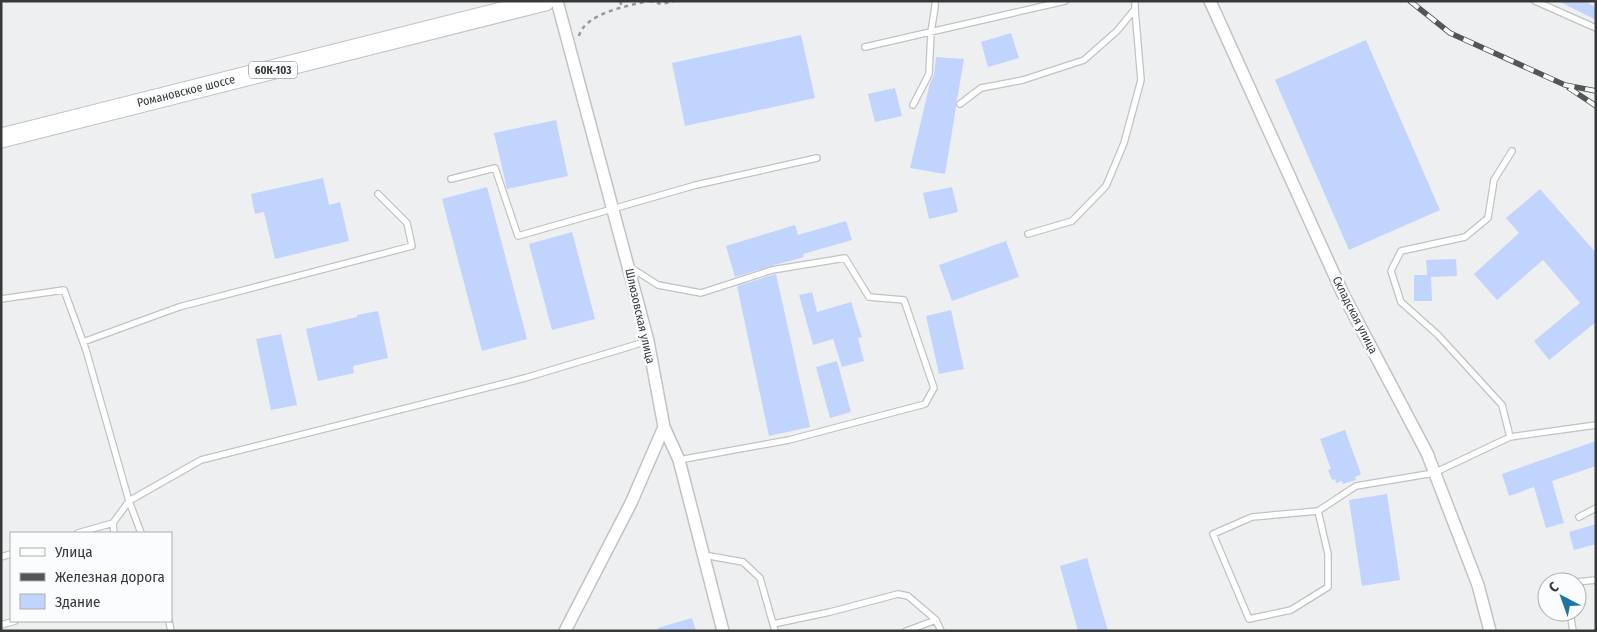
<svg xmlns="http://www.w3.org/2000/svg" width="1597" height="632" viewBox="0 0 1597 632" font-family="'Fira Sans Condensed',sans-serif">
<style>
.building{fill:#c1d4fe}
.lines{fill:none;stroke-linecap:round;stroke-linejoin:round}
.lane-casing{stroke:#c1c2c3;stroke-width:8}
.street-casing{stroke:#c1c2c3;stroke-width:14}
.primary-casing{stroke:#c1c2c3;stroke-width:21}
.path{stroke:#999a9a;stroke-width:2.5;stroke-dasharray:4 4;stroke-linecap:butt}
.lane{stroke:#fff;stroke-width:5.5}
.street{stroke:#fff;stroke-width:11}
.primary{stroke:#fff;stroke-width:19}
.rail-casing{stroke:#545555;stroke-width:5.5}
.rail{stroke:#fbfcfd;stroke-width:4;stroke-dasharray:11;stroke-linecap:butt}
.labels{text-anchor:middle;stroke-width:5;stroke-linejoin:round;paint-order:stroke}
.shield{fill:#fbfcfd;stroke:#727373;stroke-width:1}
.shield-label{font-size:11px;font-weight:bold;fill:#373838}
.street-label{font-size:12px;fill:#373838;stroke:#fbfcfd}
</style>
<rect width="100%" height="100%" fill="#eeeff0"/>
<path class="building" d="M1558 1H1583L1596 7V20Z
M1011 33 1019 58 988 67 981 42Z
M801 35 815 98 685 126 672 63Z
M1366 40 1440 210 1349 250 1275 80Z
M936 57 964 59 957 100 956 103V107L945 174 910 168 930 83 934 75Z
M895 88 902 116 875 122 868 94Z
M556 120 568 176 507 189 494 133Z
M323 178 329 205 340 202 349 241 275 259 264 212 255 214 251 194Z
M487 187 527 339 482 351 442 199Z
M952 187 958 212 929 219 923 193Z
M1540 189 1596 253V322L1549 360 1534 341 1580 303 1543 260 1497 300 1474 274 1519 233 1506 218Z
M846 221 852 240 803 254 804 257 771 266 735 277 726 246 795 225 798 235Z
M572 232 595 319 552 330 529 244Z
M1006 241 1019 277 952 301 939 265Z
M1456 259 1457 276 1431 277 1432 301H1414V275H1427L1426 260Z
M776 274 810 427 769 436 737 286Z
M812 292 817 312 851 302 862 337 858 338 864 361 842 367 833 339 813 345 799 295Z
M951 310 964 369 939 374 926 316Z
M378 311 388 358 353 366 354 373 318 381 306 329 357 317V315Z
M281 334 297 405 271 410 256 339Z
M837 361 851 412 830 418 816 367Z
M1345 430 1361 474 1355 477 1356 480 1343 484 1342 481 1336 483 1335 479 1332 480 1328 470 1331 469 1320 439Z
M1596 441V466L1552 481 1564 523 1546 528 1534 487 1509 496 1502 474Z
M1387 494 1400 580 1362 586 1349 500Z
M1596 524V544L1574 550 1569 532Z
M1087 558 1108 631H1078L1060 566Z
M692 618 696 631H659L658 628Z"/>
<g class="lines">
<defs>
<path id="lane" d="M1535 1 1596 28
M865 47 1065 1
M960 104 981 88 1023 80 1084 60 1117 31 1135 9V1
M913 105 929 74 931 32 935 7V1
M451 179 495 168 518 236 696 185 817 158
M1028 234 1072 221 1106 186 1124 143 1141 80 1135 9
M630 267 658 285 701 293 772 270 845 258 869 297 904 300 934 388 925 404 789 440 679 460
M1 299 64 290 86 350 129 501 113 523 78 533
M83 342 179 307 412 246 407 223 378 194
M1510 437 1596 425
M1318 511 1252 517 1213 534 1249 619 1291 610 1328 587V554L1318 511 1356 486 1434 473 1510 437 1502 405 1438 335 1401 302 1391 271 1401 251 1465 237 1488 218 1494 180 1512 151
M1579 517 1596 508
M113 523 114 533
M141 533 129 501 201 460 525 378 648 341
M704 555 743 562 760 578 775 631
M1 557 11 554
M1576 582 1596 580
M1570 612 1573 631
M169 621 171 631
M773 624 830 612 898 594 908 596 936 620 941 631
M1 625 15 621
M906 631 936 620"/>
<path id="street" d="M557 1 648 341 664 427 679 460 723 631
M1210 1 1343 294 1427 453 1478 585 1490 631
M565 631 631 503 664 427"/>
<path id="primary" d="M1 138 545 1"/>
</defs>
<use href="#lane" class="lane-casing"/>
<use href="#street" class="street-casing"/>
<use href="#primary" class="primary-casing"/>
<path class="path" d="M620 1 622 7
M649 1 662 4 674 1
M579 36C585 13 628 6 648 1"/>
<use href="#lane" class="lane"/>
<use href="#street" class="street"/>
<use href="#primary" class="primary"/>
<defs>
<path id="rail" d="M1410 1 1450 33 1565 85 1596 91
M1569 88 1596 106"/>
</defs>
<use href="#rail" class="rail-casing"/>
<use href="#rail" class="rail"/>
</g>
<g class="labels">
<rect class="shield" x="249" y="61.5" width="48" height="17" rx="4"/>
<g class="shield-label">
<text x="273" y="74">60К-103</text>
</g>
<g class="street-label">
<text transform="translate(186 91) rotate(-14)" y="4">Романовское шоссе</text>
<text transform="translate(1355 315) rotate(63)" y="4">Складская улица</text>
<text transform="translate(640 316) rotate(77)" y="4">Шлюзовская улица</text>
</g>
</g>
<rect width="1597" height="632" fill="none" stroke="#373838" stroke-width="5"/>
<rect x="10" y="532" width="162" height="90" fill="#fbfcfd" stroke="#adaeae"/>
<rect x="20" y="548" width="25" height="8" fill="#ffffff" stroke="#adaeae"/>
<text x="55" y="557" font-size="15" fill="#373838">Улица</text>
<rect x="20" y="573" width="25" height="8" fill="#545555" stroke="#adaeae"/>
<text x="55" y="582" font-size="15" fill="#373838">Железная дорога</text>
<rect x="20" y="594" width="25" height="15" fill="#c1d4fe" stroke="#adaeae"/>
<text x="55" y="607" font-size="15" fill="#373838">Здание</text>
<g transform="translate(1562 597) rotate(319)"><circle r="24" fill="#fbfcfd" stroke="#adaeae"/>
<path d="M0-4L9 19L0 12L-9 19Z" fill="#2074a4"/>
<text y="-8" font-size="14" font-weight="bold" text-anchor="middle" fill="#373838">С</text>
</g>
</svg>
